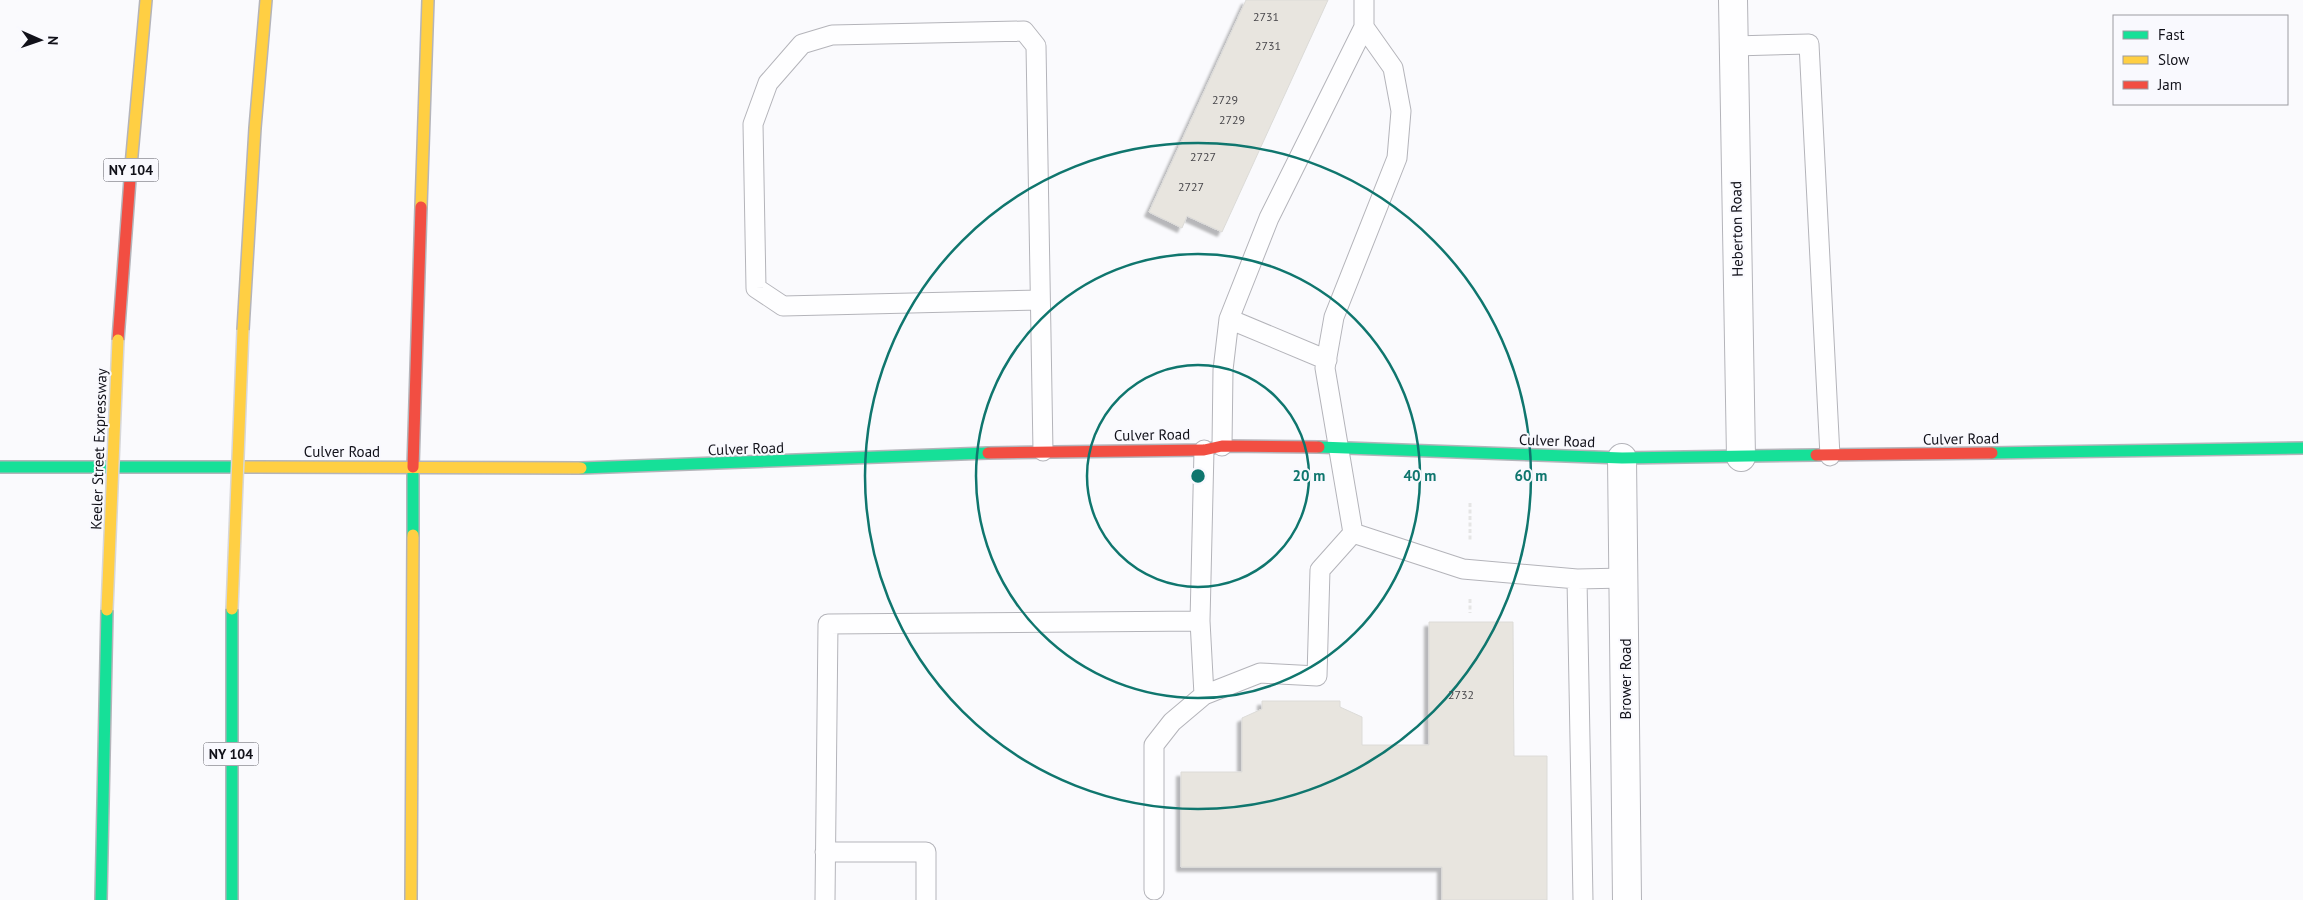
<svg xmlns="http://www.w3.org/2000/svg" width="2303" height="900" viewBox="0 0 2303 900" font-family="'PT Sans',sans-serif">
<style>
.building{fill:#e8e5df;stroke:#dcdbd8;filter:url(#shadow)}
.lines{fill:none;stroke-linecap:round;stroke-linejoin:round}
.lane-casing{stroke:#b4b4ba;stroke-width:21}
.street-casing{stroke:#b4b4ba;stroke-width:30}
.fast-casing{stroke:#b4b4ba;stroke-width:14}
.slow-casing{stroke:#b4b4ba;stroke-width:14}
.jam-casing{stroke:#b4b4ba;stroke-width:14}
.path{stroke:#e5e5e5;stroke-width:3;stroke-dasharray:4 2.5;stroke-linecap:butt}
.lane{stroke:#fefeff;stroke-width:19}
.street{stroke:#fefeff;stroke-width:28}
.fast{stroke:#16e098;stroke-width:11}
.slow{stroke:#ffcf43;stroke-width:11}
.jam{stroke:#f24e42;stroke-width:11}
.slow-bridge-casing{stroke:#d7d7d9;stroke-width:14;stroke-linecap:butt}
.slow-bridge{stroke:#ffcf43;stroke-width:11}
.ring{fill:none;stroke:#0f766e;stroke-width:2.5}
.labels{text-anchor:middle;stroke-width:4;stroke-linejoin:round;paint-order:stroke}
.number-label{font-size:12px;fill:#47464a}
.shield{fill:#f9f9fe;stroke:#57575e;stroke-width:1}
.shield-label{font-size:14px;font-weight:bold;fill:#111119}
.street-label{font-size:15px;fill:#111119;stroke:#f9f9fe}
.centre{fill:#0f766e;stroke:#f9f9fe;stroke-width:2.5}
.ring-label{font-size:15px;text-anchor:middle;font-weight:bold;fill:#0f766e;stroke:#f9f9fe;stroke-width:4;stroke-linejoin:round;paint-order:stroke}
</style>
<defs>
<filter id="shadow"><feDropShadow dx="-4.5" dy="4.5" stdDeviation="1" flood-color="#0004"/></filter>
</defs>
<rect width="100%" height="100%" fill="#fafafd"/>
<path class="building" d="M1246 0H1328L1222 232 1187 216 1182 228 1149 212Z
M1429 622H1513L1514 756H1547V900H1442V867H1181V772H1242V718L1262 709V701H1340V707L1362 717V745H1429Z"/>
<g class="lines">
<defs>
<path id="lane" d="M1734 46 1809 44 1830 456
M1040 300 783 306 756 288 753 124 768 83 802 44 832 35 1024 31 1036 46 1043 451
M1229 319 1327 360
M1222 446 1223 370 1229 319 1269 218 1364 27V0
M1204 450 1200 621 1204 695
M1353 533 1325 368 1334 317 1397 158 1401 111 1393 68 1364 27
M1353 533 1463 569 1577 579
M825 852H926V900
M1154 890V745L1172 722 1204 695 1260 673 1317 676 1320 570 1353 533
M825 900 828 624 1200 621
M1583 900 1577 579 1625 578"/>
<path id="street" d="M1733 0 1741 457
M1622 458 1627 900"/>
<path id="fast" d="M1319 447 1622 458 1816 455
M1992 453 2303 448
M0 467H243
M581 468 988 453
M413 535V467
M232 609V900
M101 900 107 610"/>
<path id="slow" d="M131 166 146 0
M421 207 428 0
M243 330 255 128 266 0
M243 467 581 468
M411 900 413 535"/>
<path id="jam" d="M118 340 131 166
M988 453 1204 450 1222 446 1319 447
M1816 455 1992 453
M413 467 421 207"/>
</defs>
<use href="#lane" class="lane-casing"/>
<use href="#street" class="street-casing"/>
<use href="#fast" class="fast-casing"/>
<use href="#slow" class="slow-casing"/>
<use href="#jam" class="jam-casing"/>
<path class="path" d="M1470 503V540
M1470 599V613"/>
<use href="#lane" class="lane"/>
<use href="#street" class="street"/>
<use href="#fast" class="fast"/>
<use href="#slow" class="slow"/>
<use href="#jam" class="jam"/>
<defs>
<path id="slow-bridge" d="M232 609 243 330
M107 610 118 340"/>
</defs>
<use href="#slow-bridge" class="slow-bridge-casing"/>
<use href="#slow-bridge" class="slow-bridge"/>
</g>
<g class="ring">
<circle cx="1198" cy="476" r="111"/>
<circle cx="1198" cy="476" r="222"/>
<circle cx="1198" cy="476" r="333"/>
</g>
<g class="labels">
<g class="number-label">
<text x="1266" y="21">2731</text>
<text x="1268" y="50">2731</text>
<text x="1225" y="104">2729</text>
<text x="1232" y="124">2729</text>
<text x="1203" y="161">2727</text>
<text x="1191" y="191">2727</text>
<text x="1461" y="699">2732</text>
</g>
<g class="shield">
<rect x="103.5" y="158.5" width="55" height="23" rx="4"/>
<rect x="203.5" y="742.5" width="55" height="23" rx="4"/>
</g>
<g class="shield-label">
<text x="131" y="175">NY 104</text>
<text x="231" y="759">NY 104</text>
</g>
<g class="street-label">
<text transform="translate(1737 229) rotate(-91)" y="5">Heberton Road</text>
<text transform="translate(1152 435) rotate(-1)" y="5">Culver Road</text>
<text transform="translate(1961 439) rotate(-1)" y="5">Culver Road</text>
<text transform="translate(1557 441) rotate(2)" y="5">Culver Road</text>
<text transform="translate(99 449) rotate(-88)" y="5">Keeler Street Expressway</text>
<text transform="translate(746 449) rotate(-2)" y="5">Culver Road</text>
<text x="342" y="457">Culver Road</text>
<text transform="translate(1626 679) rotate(-90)" y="5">Brower Road</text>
</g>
</g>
<circle cx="1198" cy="476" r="8" class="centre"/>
<g class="ring-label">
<text x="1309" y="481">20 m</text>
<text x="1420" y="481">40 m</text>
<text x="1531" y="481">60 m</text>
</g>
<rect x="2113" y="15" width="175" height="90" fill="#f9f9fe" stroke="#9c9ca2"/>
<rect x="2123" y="31" width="25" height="8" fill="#16e098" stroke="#9c9ca2"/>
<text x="2158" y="40" font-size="15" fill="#111119">Fast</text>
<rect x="2123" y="56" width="25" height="8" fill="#ffcf43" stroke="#9c9ca2"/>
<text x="2158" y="65" font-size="15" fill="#111119">Slow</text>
<rect x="2123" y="81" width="25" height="8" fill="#f24e42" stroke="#9c9ca2"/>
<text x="2158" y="90" font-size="15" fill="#111119">Jam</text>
<g transform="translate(40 40) rotate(92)" stroke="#f9f9fe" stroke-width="4" paint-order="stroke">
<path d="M0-4L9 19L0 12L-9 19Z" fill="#111119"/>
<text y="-8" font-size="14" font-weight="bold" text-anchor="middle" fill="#111119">N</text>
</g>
</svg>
